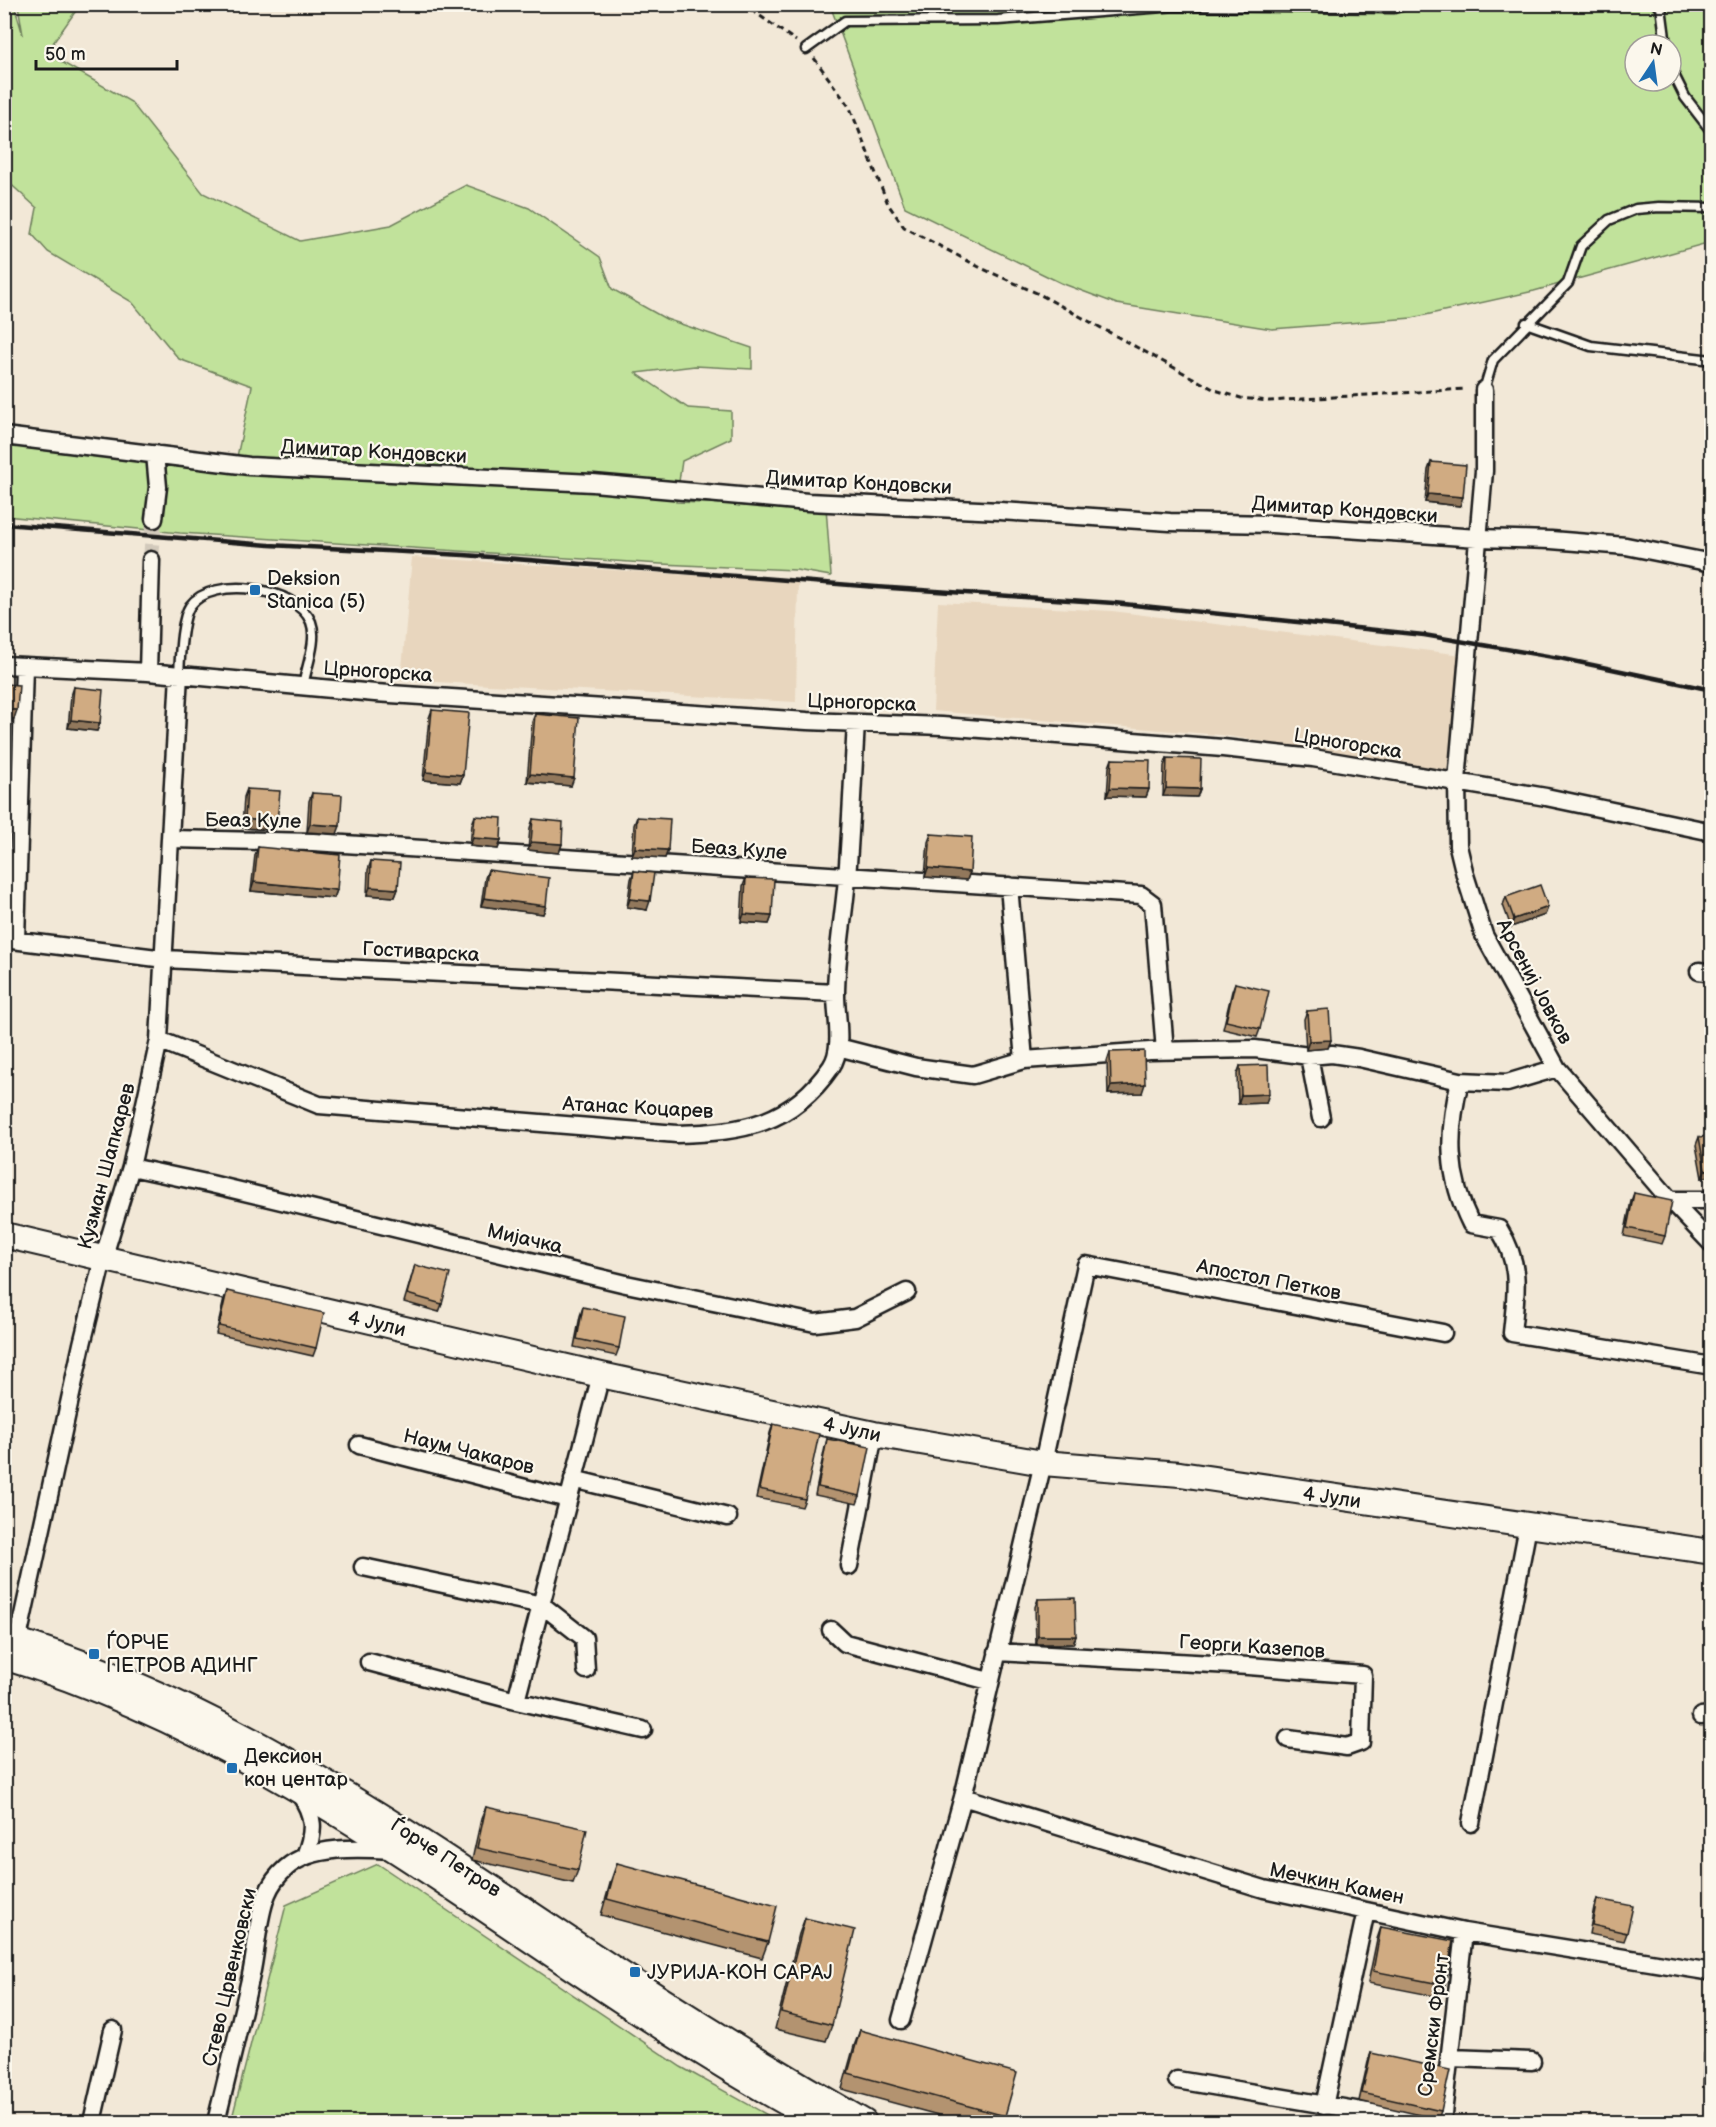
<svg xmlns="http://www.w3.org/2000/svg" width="1716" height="2127" viewBox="0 0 1716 2127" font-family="'Balsamiq Sans',sans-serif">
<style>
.built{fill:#e8d6be}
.green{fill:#c1e29b;stroke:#6e7f5c;stroke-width:1.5;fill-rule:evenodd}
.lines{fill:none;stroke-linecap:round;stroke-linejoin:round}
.street-tunnel{stroke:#d2c9bb;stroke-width:16;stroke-dasharray:16 8;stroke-linecap:butt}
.lane-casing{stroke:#1c1c1c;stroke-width:13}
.street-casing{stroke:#1c1c1c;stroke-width:21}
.secondary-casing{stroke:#1c1c1c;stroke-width:28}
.path{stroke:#1c1c1c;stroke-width:3;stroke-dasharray:6 4.5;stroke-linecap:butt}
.lane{stroke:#fbf7ec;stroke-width:8}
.street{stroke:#fbf7ec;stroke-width:16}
.secondary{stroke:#fbf7ec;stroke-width:24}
.rail{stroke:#1c1c1c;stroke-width:4.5}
.wall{fill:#b39370;stroke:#1c1c1c;stroke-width:1.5}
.shaded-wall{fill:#92785b;stroke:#1c1c1c;stroke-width:1.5}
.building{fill:#d0ab82;stroke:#1c1c1c;stroke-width:1.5}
.poi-dot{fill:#1f6fb2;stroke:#fbf7ec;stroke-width:2}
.labels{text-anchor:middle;stroke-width:4.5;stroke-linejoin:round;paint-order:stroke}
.street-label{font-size:20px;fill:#1c1c1c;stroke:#fbf7ec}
.poi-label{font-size:20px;fill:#1c1c1c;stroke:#fbf7ec;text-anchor:start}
</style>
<rect width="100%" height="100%" fill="#f2e8d7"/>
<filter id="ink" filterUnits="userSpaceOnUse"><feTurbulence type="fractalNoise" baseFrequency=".0167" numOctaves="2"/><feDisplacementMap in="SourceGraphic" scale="12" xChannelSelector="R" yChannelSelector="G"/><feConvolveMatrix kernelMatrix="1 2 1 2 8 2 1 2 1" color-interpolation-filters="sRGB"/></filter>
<g filter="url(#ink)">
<path class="built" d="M412 557 798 582 796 702 401 680Z
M938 602 1112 611 1462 655 1447 770 1221 735 933 711Z"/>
<path class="green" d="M5 5H14L23 35 18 5H80L46 53 131 102 203 193 300 241 391 225 466 185 529 208 600 257 612 289 666 319 752 348V369L695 366 636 373 688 408 731 411V438L682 461 676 502 826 507 831 576 796 570 661 564 180 533 5 516 4 443 234 471 252 386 179 359 132 302 48 252 32 234 37 208 5 179Z
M830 5H1711V242L1534 291 1412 318 1272 329 1117 304 1061 283 905 207ZM1635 45H1671V81H1635Z
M378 1864 681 2067 780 2122H231L286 1905Z"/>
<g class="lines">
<path class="street-tunnel" d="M151 560 154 519"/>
<defs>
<path id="lane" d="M1656 4 1661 7 1666 45
M806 49 845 21 998 20 1176 6 1394 8 1408 4
M1671 69 1685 97 1712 132
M1526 323 1591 346 1712 360
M1484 390 1493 360 1568 283 1581 246 1609 220 1636 209 1659 207 1712 208
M179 674C180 658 181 619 190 606 212 575 297 587 311 622 318 640 306 668 303 686"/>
<path id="street" d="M1484 390V471L1457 781 1458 846 1465 875 1484 935 1557 1068 1670 1200 1712 1244
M4 436 249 466 593 483 808 502 1000 511 1170 522 1272 524 1478 538 1551 540 1626 546 1712 563
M154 519 158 487 155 454
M4 665 148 672 375 693 807 721 942 726 1223 748 1313 758 1546 797 1712 832
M148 672 151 560
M171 839 313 842 1141 895 1153 904 1165 1051
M1009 886 1024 1060
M4 939 165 959 836 993
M16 940 24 666
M1699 971 1712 973
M159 1040 319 1105 677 1134C743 1132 791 1125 831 1067 844 1048 836 1017 836 995 836 956 844 916 847 878 851 826 853 775 856 723
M838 1047 916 1067 973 1075 1024 1060 1150 1051 1255 1049 1309 1056 1332 1054 1359 1058 1460 1081 1507 1083 1557 1068
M1309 1056 1321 1118
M1460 1081C1447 1133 1447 1176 1471 1224L1499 1229C1522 1265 1516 1293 1512 1333L1712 1366
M131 1167 211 1184 626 1284 815 1323 855 1318 907 1292
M1670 1200H1712
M359 1445 568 1499
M573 1479 728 1517
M849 1566 874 1434
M363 1567 542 1605 584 1638 586 1670
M831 1630 845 1643 989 1681
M15 1652 82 1344 103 1259 131 1167 159 1040 179 674
M997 1652 1249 1666 1363 1675 1361 1742 1347 1747 1288 1739
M369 1662 516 1701 643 1730
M516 1701 601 1375
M1701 1716 1712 1715
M299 1793C315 1816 315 1831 305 1856
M963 1797 1264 1889 1464 1932 1712 1972
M1471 1823 1528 1526
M901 2020 963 1797 1043 1463 1086 1265 1443 1333
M1450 2058 1532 2061
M1177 2080 1427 2122
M1324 2106 1366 1911
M92 2122 113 2030
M216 2122C228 2073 240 2024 251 1975 257 1948 257 1919 267 1894 271 1884 278 1875 286 1868 312 1845 360 1848 392 1850
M1442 2122 1464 1932"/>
<path id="secondary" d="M4 1235 601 1375 874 1434 1043 1463 1180 1474 1712 1552
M4 1637C216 1698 395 1824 576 1944 671 2007 766 2066 864 2122
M4 1657C310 1749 545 1974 821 2122"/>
</defs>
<use href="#lane" class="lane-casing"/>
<use href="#street" class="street-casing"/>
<use href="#secondary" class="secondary-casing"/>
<path class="path" d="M743 4 796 41
M814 58 850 108 888 204 904 227 981 268 1039 294 1215 390 1241 398 1269 401 1466 389"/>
<use href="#lane" class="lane"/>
<use href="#street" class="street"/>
<use href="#secondary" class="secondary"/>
<path class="rail" d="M4 524 269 545 464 555 876 587 1114 603 1424 635 1559 658 1712 690"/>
</g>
<path class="wall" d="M1431 462 1460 506 1425 502 1428 470Z
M74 687 100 723 97 731 68 728 71 696Z
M432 710 463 775 460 783 423 780 429 718Z
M535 714 571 786 527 782 532 722Z
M1167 758 1200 789 1197 797 1163 796 1164 766Z
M1112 759 1149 789 1146 797 1107 796 1109 767Z
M247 789 277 822 274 830 242 828 244 797Z
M312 793 337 834 307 832 309 801Z
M475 816 501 840 498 849 470 846 472 824Z
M637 817 668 850 665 858 632 856 634 825Z
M533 819 562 844 559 853 528 850 530 828Z
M931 834 970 872 967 880 925 877 928 842Z
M258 847 337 890 334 898 251 891 255 855Z
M371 861 398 889 395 897 367 895 368 870Z
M488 870 546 906 543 914 481 906 485 878Z
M634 871 647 910 627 907 631 879Z
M746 878 772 916 769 924 741 922 743 886Z
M1506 897 1548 907 1545 915 1511 927 1503 905Z
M1235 983 1260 1029 1257 1037 1223 1029 1232 991Z
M1307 1011 1331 1040 1328 1048 1306 1050 1304 1019Z
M1110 1052 1142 1093 1108 1094 1107 1061Z
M1240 1066 1266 1103 1238 1104 1237 1074Z
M1699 1137 1712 1176 1702 1178 1696 1145Z
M1634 1193 1665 1236 1662 1244 1624 1236 1631 1201Z
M415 1265 442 1304 439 1312 404 1302Z
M227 1291 316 1348 313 1356 216 1334 224 1299Z
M583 1307 619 1348 616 1356 574 1347 580 1316Z
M773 1424 805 1499 802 1507 756 1498 770 1433Z
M827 1439 860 1496 857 1504 815 1495 825 1447Z
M1038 1599 1076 1636 1073 1644H1036L1035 1607Z
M486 1807 578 1870 573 1883 472 1860 481 1819Z
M617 1863 768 1942 762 1958 601 1915 611 1880Z
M1597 1899 1627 1933 1624 1941 1589 1934 1594 1907Z
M805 1918 832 2025 826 2041 775 2029 799 1934Z
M1381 1927 1445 1985 1440 1997 1368 1983 1377 1939Z
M860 2030 1005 2116 1003 2122H964L842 2089 854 2046Z
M1707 2046H1712V2087H1703L1704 2054Z
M1371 2053 1441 2111 1438 2119 1359 2101 1368 2061Z"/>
<path class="shaded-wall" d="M1428 494 1463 497 1460 506 1425 502Z
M4 709 17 710 14 719 4 718Z
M71 720 100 723 97 731 68 728Z
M426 772 463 775 460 783 423 780Z
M530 774 574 778 571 786 527 782Z
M1110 788 1149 789 1146 797 1107 796Z
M1166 788 1200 789 1197 797 1163 796Z
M245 819 277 822 274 830 242 828Z
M310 824 340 826 337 834 307 832Z
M473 838 501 840 498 849 470 846Z
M531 842 562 844 559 853 528 850Z
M635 848 668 850 665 858 632 856Z
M928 868 970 872 967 880 925 877Z
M254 882 337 890 334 898 251 891Z
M370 887 398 889 395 897 367 895Z
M484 898 546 906 543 914 481 906Z
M630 899 650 901 647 910 627 907Z
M1548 907 1545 915 1511 927 1514 919Z
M744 914 772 916 769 924 741 922Z
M1331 1040 1328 1048 1306 1050 1309 1041Z
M1145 1084 1142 1093 1108 1094 1111 1086Z
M1269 1094 1266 1103 1238 1104 1241 1095Z
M1712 1169V1176L1702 1178 1705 1170Z
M1038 1636H1076L1073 1644H1036Z
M1706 2079H1712V2087H1703Z"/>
<path class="building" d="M1431 462 1466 465 1463 497 1428 494Z
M4 684 19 685 17 710 4 709Z
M74 687 103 690 100 723 71 720Z
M432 710 469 713 463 775 426 772Z
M535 714 579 718 574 778 530 774Z
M1167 758 1201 759 1200 789 1166 788Z
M1112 759 1150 760 1149 789 1110 788Z
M247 789 280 791 277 822 245 819Z
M312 793 342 795 340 826 310 824Z
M475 816 502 818 501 840 473 838Z
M637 817 670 819 668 850 635 848Z
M533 819 563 822 562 844 531 842Z
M931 834 972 837 970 872 928 868Z
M258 847 340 855 337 890 254 882Z
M371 861 400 863 398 889 370 887Z
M488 870 549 878 546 906 484 898Z
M634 871 654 873 650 901 630 899Z
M746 878 774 879 772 916 744 914Z
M1540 885 1548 907 1514 919 1506 897Z
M1235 983 1269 991 1260 1029 1226 1021Z
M1329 1009 1331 1040 1309 1041 1307 1011Z
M1144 1051 1145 1084 1111 1086 1110 1052Z
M1268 1065 1269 1094 1241 1095 1240 1066Z
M1712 1135V1169L1705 1170 1699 1137Z
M1634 1193 1672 1201 1665 1236 1627 1228Z
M415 1265 450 1274 442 1304 407 1294Z
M227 1291 324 1313 316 1348 219 1326Z
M583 1307 625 1316 619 1348 577 1339Z
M773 1424 819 1434 805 1499 759 1489Z
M827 1439 870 1447 860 1496 818 1487Z
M1075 1598 1076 1636H1038V1599Z
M486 1807 587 1829 578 1870 477 1848Z
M617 1863 777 1906 768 1942 607 1899Z
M1597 1899 1633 1906 1627 1933 1592 1925Z
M805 1918 855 1930 832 2025 781 2012Z
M1381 1927 1453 1941 1445 1985 1373 1971Z
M860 2030 1017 2073 1005 2116 848 2073Z
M1707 2046H1712V2079H1706Z
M1371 2053 1450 2070 1441 2111 1362 2093Z"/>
</g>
<g class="poi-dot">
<rect x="249" y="584" width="12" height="12" rx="3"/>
<rect x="88" y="1648" width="12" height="12" rx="3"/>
<rect x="226" y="1762" width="12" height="12" rx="3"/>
<rect x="629" y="1966" width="12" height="12" rx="3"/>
</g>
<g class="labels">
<g class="street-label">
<text transform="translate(374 451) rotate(3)" y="7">Димитар Кондовски</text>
<text transform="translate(859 482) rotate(3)" y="7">Димитар Кондовски</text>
<text transform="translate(1345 509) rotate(4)" y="7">Димитар Кондовски</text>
<text transform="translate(378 671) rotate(4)" y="7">Црногорска</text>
<text transform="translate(862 702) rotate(2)" y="7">Црногорска</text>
<text transform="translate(1348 743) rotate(9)" y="7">Црногорска</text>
<text transform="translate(253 820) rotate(1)" y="7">Беаз Куле</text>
<text transform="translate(739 849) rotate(4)" y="7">Беаз Куле</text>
<text transform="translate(421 951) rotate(3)" y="7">Гостиварска</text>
<text transform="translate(1535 981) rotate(62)" y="7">Арсениј Јовков</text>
<text transform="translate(638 1107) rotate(3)" y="7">Атанас Коцарев</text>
<text transform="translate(106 1166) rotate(-75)" y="7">Кузман Шапкарев</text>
<text transform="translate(525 1238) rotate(13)" y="7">Мијачка</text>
<text transform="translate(1269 1279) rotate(11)" y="7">Апостол Петков</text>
<text transform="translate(377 1323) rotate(13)" y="7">4 Јули</text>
<text transform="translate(852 1429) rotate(12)" y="7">4 Јули</text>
<text transform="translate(469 1451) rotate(14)" y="7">Наум Чакаров</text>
<text transform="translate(1332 1497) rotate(8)" y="7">4 Јули</text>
<text transform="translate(1252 1646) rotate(4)" y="7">Георги Казепов</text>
<text transform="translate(446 1857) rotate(33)" y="7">Ѓорче Петров</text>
<text transform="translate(1337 1883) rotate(12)" y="7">Мечкин Камен</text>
<text transform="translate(229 1977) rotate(-77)" y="7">Стево Црвенковски</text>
<text transform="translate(1433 2025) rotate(-83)" y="7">Сремски Фронт</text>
</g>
<g class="poi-label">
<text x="267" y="585">Deksion<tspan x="267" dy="23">Stanica (5)</tspan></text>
<text x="106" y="1649">ЃОРЧЕ<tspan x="106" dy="23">ПЕТРОВ АДИНГ</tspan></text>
<text x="244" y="1763">Дексион<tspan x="244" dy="23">кон центар</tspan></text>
<text x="647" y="1979">ЈУРИЈА-КОН САРАЈ</text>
</g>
</g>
<rect width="1716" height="2127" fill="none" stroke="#fbf7ec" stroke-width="24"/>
<rect x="12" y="12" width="1692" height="2103" fill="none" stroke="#1c1c1c" stroke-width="2" filter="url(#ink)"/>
<g transform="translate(1653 63) rotate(13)"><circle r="28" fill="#fbf7ec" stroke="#a29f99" stroke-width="1.5"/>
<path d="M0-4.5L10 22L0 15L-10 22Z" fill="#1f6fb2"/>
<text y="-9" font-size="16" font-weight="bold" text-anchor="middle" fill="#1c1c1c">N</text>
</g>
<path d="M36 60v9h141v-9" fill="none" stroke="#1c1c1c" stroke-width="3"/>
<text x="45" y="60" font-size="18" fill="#1c1c1c" stroke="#fbf7ec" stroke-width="4.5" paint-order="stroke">50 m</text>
</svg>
